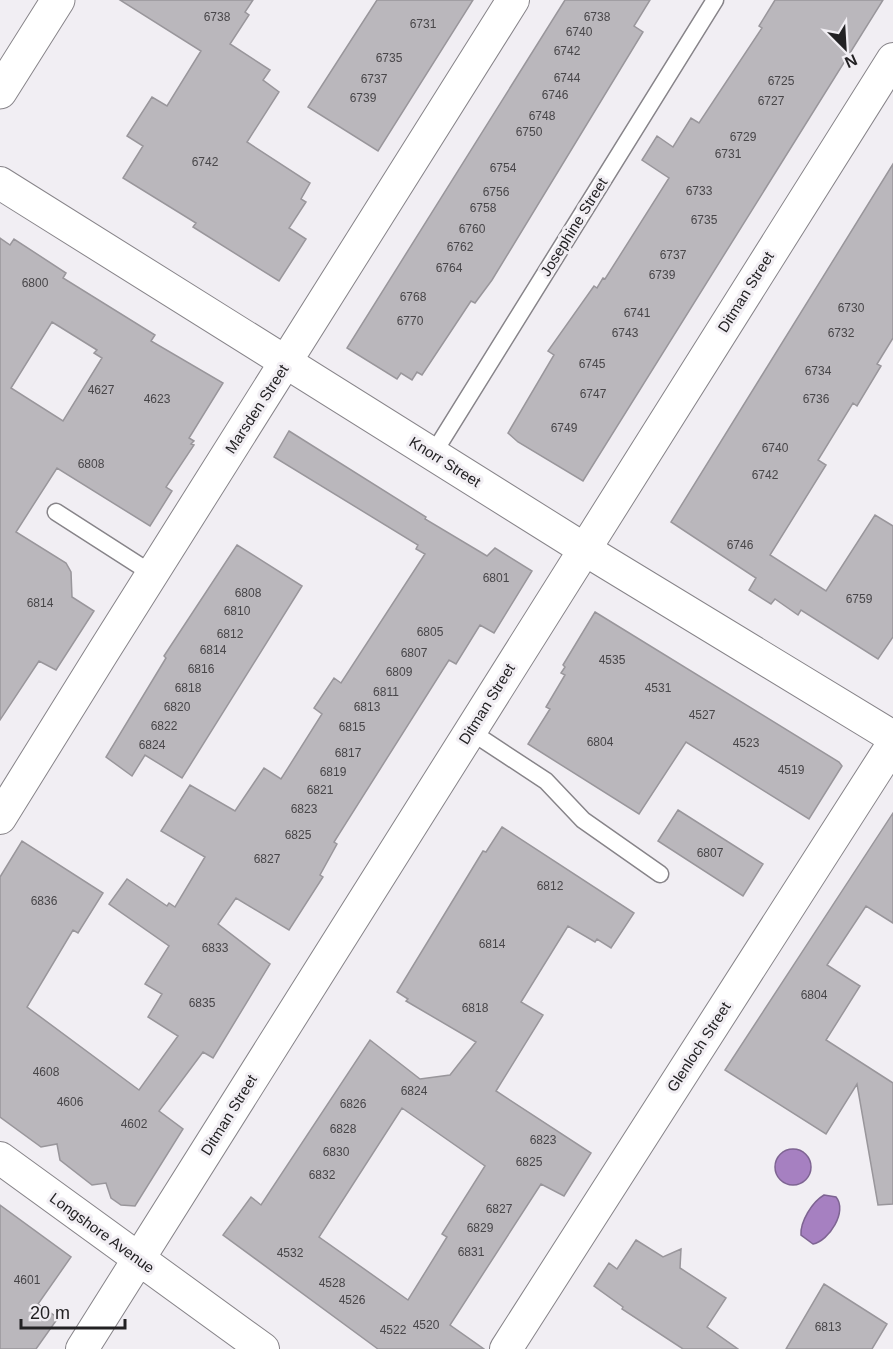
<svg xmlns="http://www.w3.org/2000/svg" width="893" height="1349" viewBox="0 0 893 1349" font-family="Helvetica,sans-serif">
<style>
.water{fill:#a680c1;stroke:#7e6492;stroke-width:1.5}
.building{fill:#bab7bc;stroke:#99969b;stroke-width:1.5;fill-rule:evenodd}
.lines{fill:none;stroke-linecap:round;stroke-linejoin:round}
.lane-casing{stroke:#878489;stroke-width:19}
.street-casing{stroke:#878489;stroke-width:34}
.secondary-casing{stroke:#878489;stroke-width:35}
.lane{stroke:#fff;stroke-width:16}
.street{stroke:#fff;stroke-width:32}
.secondary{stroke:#fff;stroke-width:33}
.labels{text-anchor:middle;stroke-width:6;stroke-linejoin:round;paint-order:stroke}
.number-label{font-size:12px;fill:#484649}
.street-label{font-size:15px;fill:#222123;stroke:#f1eef3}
</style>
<rect width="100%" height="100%" fill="#f1eef3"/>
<path class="water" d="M775 1167a18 18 0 1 1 36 0a18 18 0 1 1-36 0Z
M824 1195 836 1197C848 1211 829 1241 813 1244L801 1235C800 1222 812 1202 824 1195Z"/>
<path class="building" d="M120 0H253L245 12 249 15 230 44 270 70 263 80 279 92 247 142 310 183 301 199 306 202 289 228 306 239 279 281 193 227 196 223 123 178 143 146 127 136 152 97 167 106 201 51Z
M377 0H473L378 151 308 107Z
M565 0H650L634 26 643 32 492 280 475 303 471 301 422 375 417 372 412 380 401 373 397 379 347 348Z
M775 0H883L583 481 518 442 508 433 554 355 548 351 594 286 597 288 603 278 605 279 669 178 642 160 657 136 673 147 691 118 699 123 762 28 759 26Z
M893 164V338L877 364 881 366 857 406 853 403 818 460 826 465 770 555 826 591 875 515 893 526V637L878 659 801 610 798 615 775 599 771 604 749 590 756 578 671 522Z
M0 238 10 245 14 239 66 273 63 278 155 335 151 341 223 383 189 438 194 441 191 444 194 445 166 487 172 491 150 526 57 468 16 532 66 563 71 572 72 597 94 611 56 670 39 661 0 720ZM52 322 97 350 94 353 102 358 63 421 11 388Z
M289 431 426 517 425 519 487 556 495 548 532 571 494 633 480 625 456 664 449 660 334 842 337 844 320 875 323 877 289 930 236 898 218 924 270 964 213 1058 203 1052 159 1111 183 1129 135 1206 121 1205 111 1198 106 1183 92 1185 60 1160 57 1144 41 1147 0 1117V877L22 841 103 893 78 933 73 930 27 1007 139 1090 178 1036 148 1017 162 994 145 984 169 946 109 904 127 879 167 906 169 903 175 907 205 857 161 831 190 785 235 811 264 768 281 779 322 714 314 708 334 678 341 683 425 554 416 549 418 545 274 457Z
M237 545 302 586 182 778 145 755 132 776 106 757 166 658 164 656Z
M595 612 839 762 842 766 809 819 686 742 639 814 528 744 550 709 546 707 565 675 561 673 565 667 563 665Z
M678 810 763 864 743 896 658 841Z
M893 813V923L866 906 827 965 860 986 826 1040 893 1083V1204L878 1205 857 1084 826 1134 725 1070Z
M502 827 634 913 611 948 597 939 595 942 568 926 521 1002 543 1015 496 1091 591 1153 564 1196 541 1184 450 1325 484 1349H378L223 1235 251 1197 261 1205 370 1040 420 1079 450 1075 476 1042 406 1001 408 999 397 992 483 851 486 852ZM402 1108 485 1166 442 1234 447 1237 408 1300 319 1237Z
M0 1205 71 1257 38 1304 58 1318 36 1349H0Z
M636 1240 663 1257 681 1249 680 1268 726 1298 707 1327 738 1349H683L622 1309 623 1307 594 1286 609 1263 617 1269Z
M824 1284 887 1324 872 1349H786Z"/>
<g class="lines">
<defs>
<path id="lane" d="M433 454 715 0
M56 512 151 573
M470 731 546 781 583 820 660 874"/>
<path id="street" d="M0 183 584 549 893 737
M0 818C169 544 343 273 513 0
M0 1158 263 1349
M82 1349 893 59
M506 1349 893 744"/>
<path id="secondary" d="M0 92 58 0"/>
</defs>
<use href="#lane" class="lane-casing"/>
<use href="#street" class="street-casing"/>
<use href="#secondary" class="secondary-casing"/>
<use href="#lane" class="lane"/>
<use href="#street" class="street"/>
<use href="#secondary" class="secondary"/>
</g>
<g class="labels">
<g class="number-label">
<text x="217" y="21">6738</text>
<text x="597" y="21">6738</text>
<text x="423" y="28">6731</text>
<text x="579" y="36">6740</text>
<text x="567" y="55">6742</text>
<text x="389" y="62">6735</text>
<text x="567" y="82">6744</text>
<text x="374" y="83">6737</text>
<text x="781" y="85">6725</text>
<text x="555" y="99">6746</text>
<text x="363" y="102">6739</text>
<text x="771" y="105">6727</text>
<text x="542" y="120">6748</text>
<text x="529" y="136">6750</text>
<text x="743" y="141">6729</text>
<text x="728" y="158">6731</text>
<text x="205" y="166">6742</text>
<text x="503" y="172">6754</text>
<text x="699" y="195">6733</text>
<text x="496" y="196">6756</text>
<text x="483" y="212">6758</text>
<text x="704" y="224">6735</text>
<text x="472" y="233">6760</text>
<text x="460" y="251">6762</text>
<text x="673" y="259">6737</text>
<text x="449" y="272">6764</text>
<text x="662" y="279">6739</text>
<text x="35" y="287">6800</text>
<text x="413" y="301">6768</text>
<text x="851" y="312">6730</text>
<text x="637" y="317">6741</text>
<text x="410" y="325">6770</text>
<text x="625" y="337">6743</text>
<text x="841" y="337">6732</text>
<text x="592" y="368">6745</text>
<text x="818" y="375">6734</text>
<text x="101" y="394">4627</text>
<text x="593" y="398">6747</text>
<text x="157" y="403">4623</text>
<text x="816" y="403">6736</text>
<text x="564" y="432">6749</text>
<text x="775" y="452">6740</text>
<text x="91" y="468">6808</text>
<text x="765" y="479">6742</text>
<text x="740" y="549">6746</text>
<text x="496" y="582">6801</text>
<text x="248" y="597">6808</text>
<text x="859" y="603">6759</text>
<text x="40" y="607">6814</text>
<text x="237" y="615">6810</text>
<text x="430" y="636">6805</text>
<text x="230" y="638">6812</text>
<text x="213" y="654">6814</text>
<text x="414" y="657">6807</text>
<text x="612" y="664">4535</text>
<text x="201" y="673">6816</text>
<text x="399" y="676">6809</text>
<text x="188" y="692">6818</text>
<text x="658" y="692">4531</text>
<text x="386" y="696">6811</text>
<text x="177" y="711">6820</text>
<text x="367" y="711">6813</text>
<text x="702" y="719">4527</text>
<text x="164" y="730">6822</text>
<text x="352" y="731">6815</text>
<text x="600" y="746">6804</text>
<text x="746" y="747">4523</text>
<text x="152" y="749">6824</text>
<text x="348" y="757">6817</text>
<text x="791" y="774">4519</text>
<text x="333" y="776">6819</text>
<text x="320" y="794">6821</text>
<text x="304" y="813">6823</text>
<text x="298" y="839">6825</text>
<text x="710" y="857">6807</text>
<text x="267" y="863">6827</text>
<text x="550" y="890">6812</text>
<text x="44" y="905">6836</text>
<text x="492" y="948">6814</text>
<text x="215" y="952">6833</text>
<text x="814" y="999">6804</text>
<text x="202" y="1007">6835</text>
<text x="475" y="1012">6818</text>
<text x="46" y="1076">4608</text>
<text x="414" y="1095">6824</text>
<text x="70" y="1106">4606</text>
<text x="353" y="1108">6826</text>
<text x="134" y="1128">4602</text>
<text x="343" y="1133">6828</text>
<text x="543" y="1144">6823</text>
<text x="336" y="1156">6830</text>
<text x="529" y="1166">6825</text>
<text x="322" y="1179">6832</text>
<text x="499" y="1213">6827</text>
<text x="480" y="1232">6829</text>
<text x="471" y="1256">6831</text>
<text x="290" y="1257">4532</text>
<text x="27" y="1284">4601</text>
<text x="332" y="1287">4528</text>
<text x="352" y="1304">4526</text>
<text x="426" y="1329">4520</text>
<text x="828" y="1331">6813</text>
<text x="393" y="1334">4522</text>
</g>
<g class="street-label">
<text transform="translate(574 227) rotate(-58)" y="5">Josephine Street</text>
<text transform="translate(746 292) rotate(-58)" y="5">Ditman Street</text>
<text transform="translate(257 409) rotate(-57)" y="5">Marsden Street</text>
<text transform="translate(445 462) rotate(32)" y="5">Knorr Street</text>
<text transform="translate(487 704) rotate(-58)" y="5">Ditman Street</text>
<text transform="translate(699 1047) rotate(-57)" y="5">Glenloch Street</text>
<text transform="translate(229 1115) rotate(-58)" y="5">Ditman Street</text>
<text transform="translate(102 1233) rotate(36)" y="5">Longshore Avenue</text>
</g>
</g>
<g transform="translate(845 48) rotate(156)" stroke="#f1eef3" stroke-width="4.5" paint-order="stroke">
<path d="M0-4.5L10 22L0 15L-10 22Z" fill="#222123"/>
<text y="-9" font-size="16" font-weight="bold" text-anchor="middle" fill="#222123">N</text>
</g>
<path d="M21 1319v9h104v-9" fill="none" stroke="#222123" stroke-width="3"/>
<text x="30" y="1319" font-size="18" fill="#222123" stroke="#f1eef3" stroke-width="4.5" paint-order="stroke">20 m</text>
</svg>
